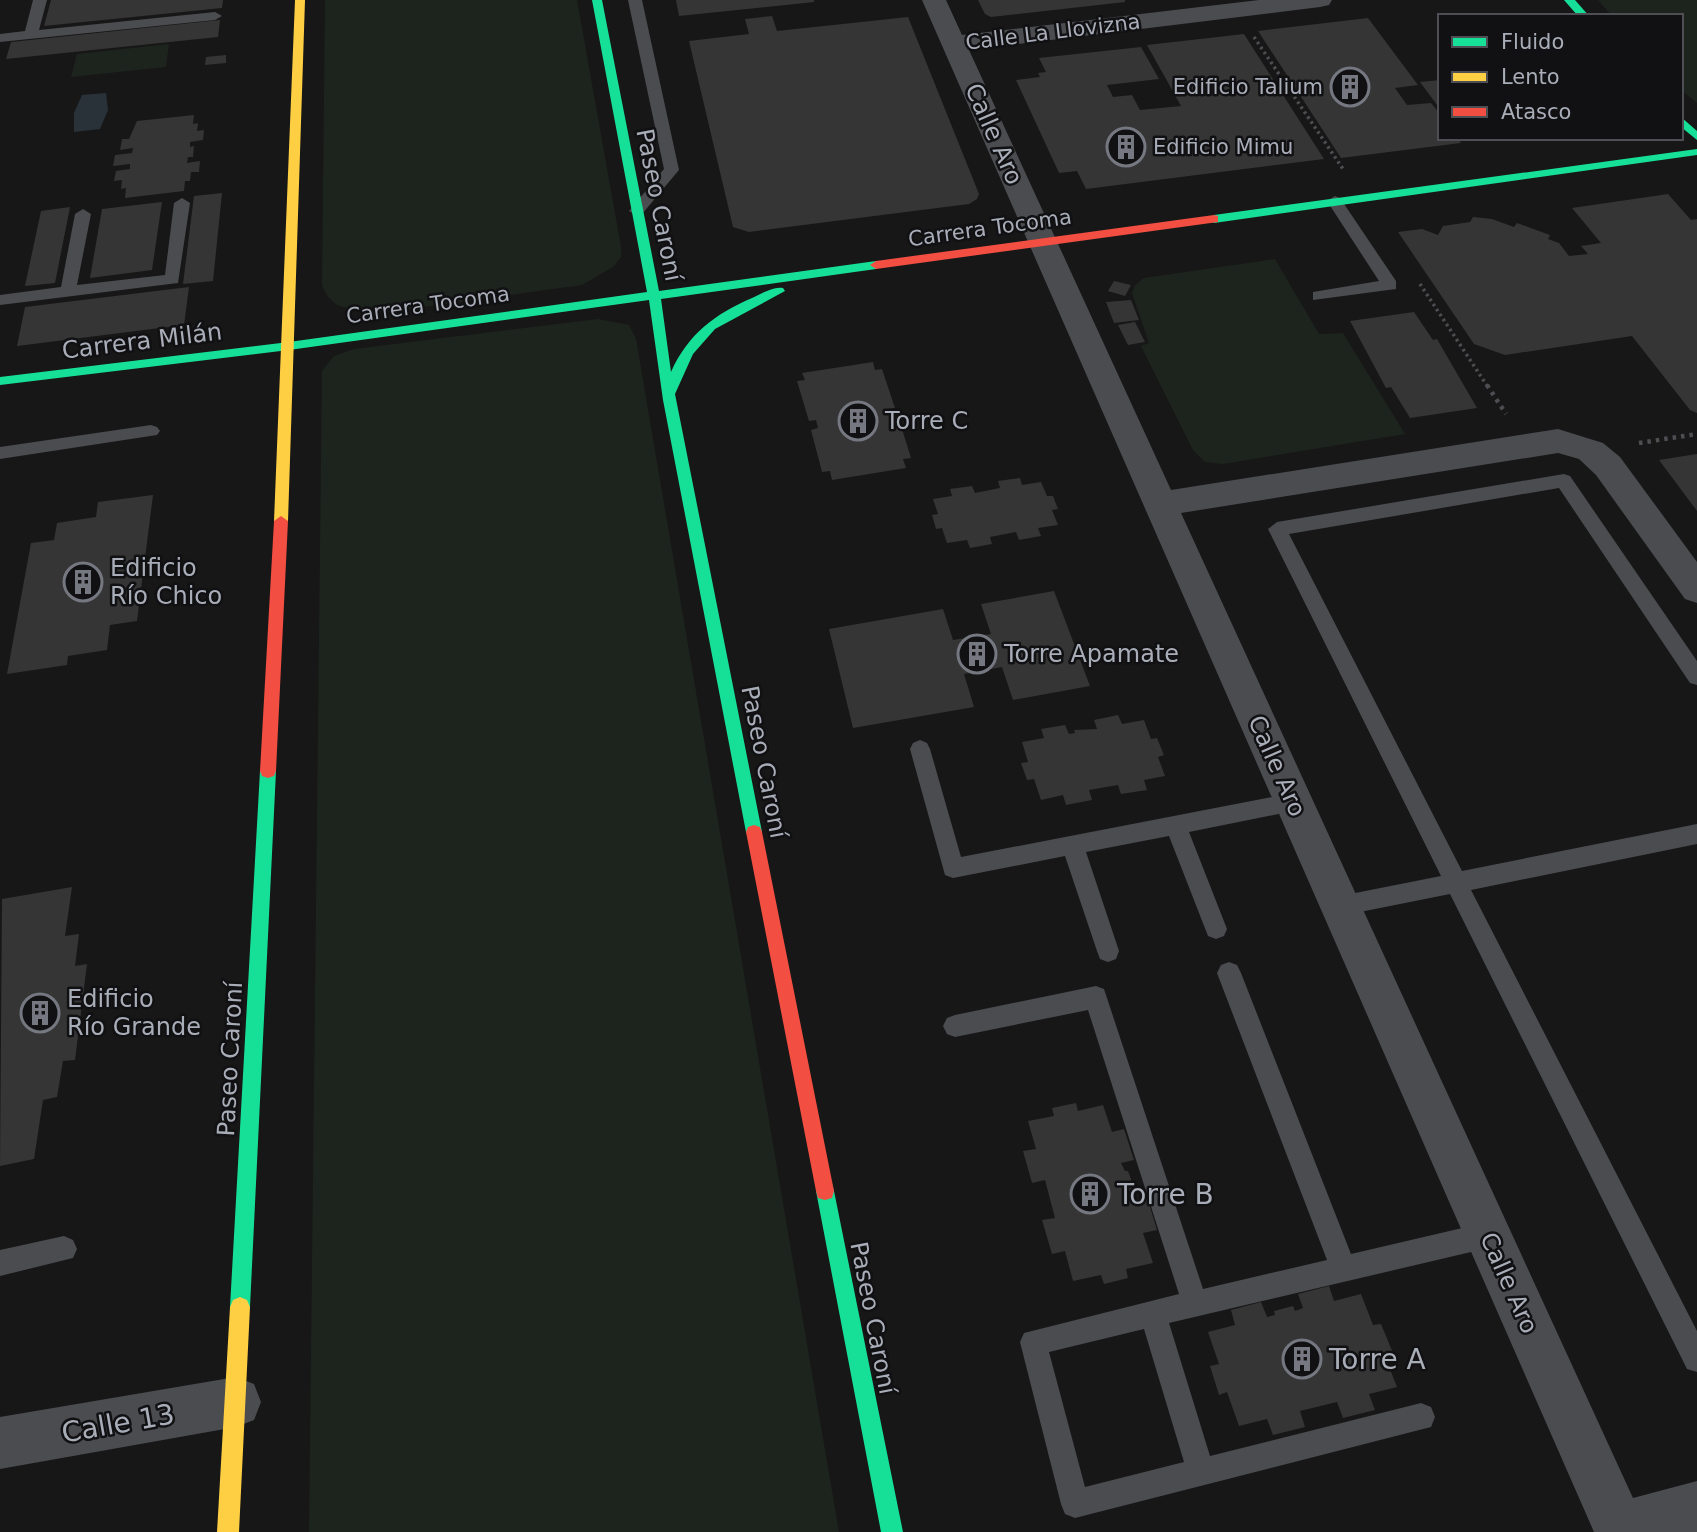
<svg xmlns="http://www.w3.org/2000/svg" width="1697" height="1532" viewBox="0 0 1697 1532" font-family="'DejaVu Sans',sans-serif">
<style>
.green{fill:#1d241e}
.water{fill:#2a3239}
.building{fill:#353536}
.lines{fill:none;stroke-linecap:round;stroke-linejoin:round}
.path-far1{stroke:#4d4e52;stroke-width:3.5;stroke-dasharray:2.5 3.5;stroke-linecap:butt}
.path{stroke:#4d4e52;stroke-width:4.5;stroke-dasharray:3.5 5;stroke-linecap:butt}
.lane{fill:#4b4c50;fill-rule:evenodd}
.street{fill:#4b4c50;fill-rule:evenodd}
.fast{fill:#16e098;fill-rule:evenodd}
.slow{fill:#ffcf43;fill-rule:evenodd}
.jam{fill:#f24e42;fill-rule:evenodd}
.labels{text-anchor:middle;stroke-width:5;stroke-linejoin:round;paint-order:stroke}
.far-street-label{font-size:21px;fill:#a8adb8;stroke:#111113}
.far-poi-label{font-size:21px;fill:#a8adb8;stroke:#111113;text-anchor:end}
.street-label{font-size:24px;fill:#a8adb8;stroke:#111113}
.poi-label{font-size:24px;fill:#a8adb8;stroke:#111113;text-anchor:start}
.near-poi-label{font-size:28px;fill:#a8adb8;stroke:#111113;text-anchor:start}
.near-street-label{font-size:28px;fill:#a8adb8;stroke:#111113}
</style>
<rect width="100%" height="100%" fill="#171717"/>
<path class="green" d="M325 0H577L621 247V257L613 267 582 285 388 312H361L337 305 327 296 322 285Z
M1598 0H1697V103L1681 90V16H1612Z
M169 44 166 67 71 77 77 54Z
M1275 259 1319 334 1343 333 1405 434 1223 464 1205 462 1193 450 1141 346 1149 343 1132 293 1135 285 1144 278Z
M598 319 629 325 636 339 839 1532H309L322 371 334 356 354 349Z"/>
<path class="water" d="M106 93 108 110 100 129 74 132V113L82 95Z"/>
<path class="building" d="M51 0H223L222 8 44 26Z
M676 0H814V2L679 16Z
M978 0H1125V2L991 17 985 14Z
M772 16 777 31 908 17 979 194 977 199 969 204 749 232 733 227 689 41 749 34 745 19Z
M1368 18 1418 85 1395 88 1407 105 1431 103 1440 114V138H1458L1461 143 1341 158 1258 31Z
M220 20 218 37 6 59 11 42Z
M1244 34 1324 159 1086 189 1077 171 1059 173 1016 80 1040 77 1038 73 1046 72 1039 58 1141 47 1159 79 1107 85 1113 97 1132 95 1140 110 1181 106 1147 45Z
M226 55V63L205 65 206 57Z
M1440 80V109L1420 82Z
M194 115 193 124 198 123 197 131 204 130 203 140 190 142V147L194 146 193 157H188L187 163 200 161 199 172H191L190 181H185L184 191 125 198 126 188 121 189 122 180 114 181 116 171 130 169V164L113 166 115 155 132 153 133 148 120 150 122 139H129L137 121Z
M222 193 213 281 183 284 194 196Z
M1668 194 1691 220 1697 219V413L1690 410 1632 336 1505 355 1474 344 1398 232 1422 229 1438 235 1443 226 1470 222 1473 217 1492 219 1514 227 1517 223 1550 235 1548 239 1559 243 1569 256 1588 254 1581 246 1601 243 1572 208Z
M162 202 152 270 90 278 102 209Z
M70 207 55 283 25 286 41 211Z
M1114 281 1131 285 1125 296 1108 291Z
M189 287 184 325 17 346 25 307Z
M1131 300 1139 320 1114 323 1106 302Z
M1414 312 1433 340 1437 339 1477 408 1410 418 1391 387 1386 388 1350 321Z
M1135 322 1145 342 1128 345 1118 325Z
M873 362 875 370 882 369 895 408 887 409 890 418 898 416 911 458 903 459 906 468 832 480 830 471 822 472 821 468 811 430 818 428 816 420 809 421 797 381 805 380 802 373Z
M1697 454V511L1659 460Z
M1020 478 1022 485 1041 482 1047 496H1053L1058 509 1052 510 1058 525 1038 528 1041 536 1019 540 1016 532 990 537 992 544 970 548 967 540 947 543 942 528 936 529 932 515 938 514 933 499 952 496 950 489 972 486 975 493 1000 488 998 481Z
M153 495 137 621 110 625 107 650 68 656 67 665 7 674 31 543 54 540 57 523 96 517 98 502Z
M1054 591 1090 686 1013 700 1002 667 964 674 974 707 853 728 829 629 943 609 953 640 991 634 981 604Z
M1118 715 1122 724 1144 720 1151 739 1157 738 1164 755 1158 757 1165 776 1144 780 1147 790 1121 794 1118 785 1089 790 1092 800 1066 805 1063 795 1041 800 1034 779 1027 780 1021 763 1028 762 1022 742 1044 738 1041 729 1065 725 1069 734 1075 733 1074 730 1097 729 1094 720Z
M72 887 65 936 79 934 75 966 87 964 75 1060 63 1061 57 1097 43 1100 34 1159 0 1166 2 899Z
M1076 1103 1078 1111 1103 1105 1112 1132 1124 1129 1134 1160 1121 1163 1125 1171H1128L1135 1190 1130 1191 1133 1200 1147 1197 1157 1230 1143 1233 1153 1263 1126 1269 1128 1278 1104 1284 1101 1275 1073 1281 1065 1251 1052 1254 1042 1220 1055 1218 1045 1180 1032 1183 1023 1151 1036 1149 1028 1121 1054 1116 1052 1108Z
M1329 1286 1334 1301 1361 1294 1373 1325 1381 1324 1393 1353 1384 1354 1397 1387 1369 1394 1375 1410 1343 1418 1337 1402 1300 1411 1305 1427 1273 1435 1267 1419 1239 1426 1227 1392 1219 1395 1210 1366 1219 1364 1208 1332 1235 1325 1231 1310 1261 1302 1267 1317 1275 1315 1274 1311 1293 1306 1295 1311 1303 1308 1298 1294Z"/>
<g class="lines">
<path class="path-far1" d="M1254 37 1343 169
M1420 284 1488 387"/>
<path class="path" d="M1487 385 1506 414
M1639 443 1697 434"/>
<path class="lane" d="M33 0H47L39 30 215 12 222 16 215 20 0 42V34L25 31Z
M628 0H642L679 170 642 214 637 216 629 211 664 169Z
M1335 196 1340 198 1396 281V289L1313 300V292L1379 281 1327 201Z
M182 198 190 203 178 283 0 305V295L61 287 75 214 83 209 91 214 77 285 165 275 174 203Z
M151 425 157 427 160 431 157 435 0 459V447Z
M1564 474 1570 476 1697 661V685L1690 683 1559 488 1289 534 1462 871 1697 824V844L1471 890 1697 1331V1372L1687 1369 1450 894 1340 916 1332 913 1329 906 1332 899 1340 896 1441 876 1268 529 1277 522Z
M920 740 927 743 930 749 961 857 1293 793 1301 795 1304 802 1301 809 1293 811 1189 832 1227 929 1224 936 1216 939 1208 936 1169 836 1086 852 1119 951 1116 959 1108 962 1100 959 1097 951 1065 856 953 878 945 875 910 749 913 743Z
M1229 962 1237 965 1241 973 1351 1254 1488 1222 1497 1226 1501 1235 1497 1244 1488 1248 1169 1323 1210 1456 1421 1403 1431 1407 1435 1417 1431 1427 1075 1518 1065 1514 1061 1504 1020 1342 1024 1333 1179 1294 1088 1010 955 1037 947 1034 943 1026 947 1018 955 1015 1096 986 1104 989 1203 1289 1327 1260 1217 973 1221 965ZM1144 1329 1184 1462 1085 1487 1049 1352Z
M64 1236 73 1240 77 1249 73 1258 0 1276V1250Z"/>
<path class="street" d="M922 0H946L962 35 1259 0H1332L1329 5 1320 7 969 50 1171 490 1558 429 1603 443 1620 457 1697 562V603L1685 599 1596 475 1579 459 1558 453 1181 513 1633 1498 1697 1481V1532H1594Z
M236 1377 254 1384 261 1402 254 1420 236 1427 0 1469V1417Z"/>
<path class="fast" d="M592 0H602L659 291 876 261 882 265 876 269 661 299 671 372C688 334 715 314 752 298 761 294 773 286 783 288L785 291 715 329 693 354 675 394 762 832 760 837 754 839 748 837 746 832 663 400 649 300 289 350 0 385V377L289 342 647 292Z
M1564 0H1575L1589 16H1578Z
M1681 117 1697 131V140L1681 127Z
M1697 149V155L1214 223 1208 219 1214 215Z
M268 764 274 766 276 771 250 1307 247 1314 240 1317 233 1314 230 1307 260 771 262 766Z
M825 1182 832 1184 834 1191 903 1532H881L816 1191 818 1184Z"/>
<path class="slow" d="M295 0H305L288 521 281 526 274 521Z
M240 1297 247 1300 250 1307 239 1532H217L230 1307 233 1300Z"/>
<path class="jam" d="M1214 215 1218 216V222L876 269 870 265 876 261Z
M281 516 288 521 276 771 274 776 268 778 262 776 260 771 274 521Z
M754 825 760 827 762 832 834 1191 832 1198 825 1200 818 1198 816 1191 746 832 748 827Z"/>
</g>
<defs>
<symbol id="building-ring" viewBox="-11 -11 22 22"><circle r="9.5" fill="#111113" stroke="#757880" stroke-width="1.5"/><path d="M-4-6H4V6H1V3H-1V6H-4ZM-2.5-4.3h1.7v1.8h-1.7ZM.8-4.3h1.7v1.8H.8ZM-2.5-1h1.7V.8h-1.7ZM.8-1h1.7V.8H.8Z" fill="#757880"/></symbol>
</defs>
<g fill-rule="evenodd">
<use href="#building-ring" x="1328" y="65" width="44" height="44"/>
<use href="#building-ring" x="1104" y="125" width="44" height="44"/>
<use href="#building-ring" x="836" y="399" width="44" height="44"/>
<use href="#building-ring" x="61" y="560" width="44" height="44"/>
<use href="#building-ring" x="955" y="632" width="44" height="44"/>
<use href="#building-ring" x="18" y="991" width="44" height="44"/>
<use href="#building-ring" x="1068" y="1172" width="44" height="44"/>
<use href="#building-ring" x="1280" y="1337" width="44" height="44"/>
</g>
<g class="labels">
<g class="far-street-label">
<text transform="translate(1053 32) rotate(-7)" y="7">Calle La Llovizna</text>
<text transform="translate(990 228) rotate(-8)" y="7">Carrera Tocoma</text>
<text transform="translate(428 305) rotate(-8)" y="7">Carrera Tocoma</text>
</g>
<g class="far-poi-label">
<text x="1323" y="94">Edificio Talium</text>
<text x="1153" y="154" text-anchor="start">Edificio Mimu</text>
</g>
<g class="street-label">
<text transform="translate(994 134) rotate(66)" y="8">Calle Aro</text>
<text transform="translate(659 205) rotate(79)" y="8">Paseo Caroní</text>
<text transform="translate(142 341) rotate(-7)" y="8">Carrera Milán</text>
<text transform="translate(764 762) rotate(79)" y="8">Paseo Caroní</text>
<text transform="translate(1277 766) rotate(66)" y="8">Calle Aro</text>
<text transform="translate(230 1059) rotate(-87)" y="8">Paseo Caroní</text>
<text transform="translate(1509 1283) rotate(66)" y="8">Calle Aro</text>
<text transform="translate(873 1318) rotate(79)" y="8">Paseo Caroní</text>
</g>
<g class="poi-label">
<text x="885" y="429">Torre C</text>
<text x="110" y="576">Edificio<tspan x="110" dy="28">Río Chico</tspan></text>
<text x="1004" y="662">Torre Apamate</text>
<text x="67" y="1007">Edificio<tspan x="67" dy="28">Río Grande</tspan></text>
</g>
<g class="near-poi-label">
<text x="1117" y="1204">Torre B</text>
<text x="1329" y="1369">Torre A</text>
</g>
<g class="near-street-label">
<text transform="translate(118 1423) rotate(-10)" y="10">Calle 13</text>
</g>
</g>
<rect x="1438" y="14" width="245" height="126" fill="#111113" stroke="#4d4f55" stroke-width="2"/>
<rect x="1452" y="37" width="35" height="10" fill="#16e098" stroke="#4d4f55" stroke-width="2"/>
<text x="1501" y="49" font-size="21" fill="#a8adb8">Fluido</text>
<rect x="1452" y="72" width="35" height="10" fill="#ffcf43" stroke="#4d4f55" stroke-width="2"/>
<text x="1501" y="84" font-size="21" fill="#a8adb8">Lento</text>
<rect x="1452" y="107" width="35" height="10" fill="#f24e42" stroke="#4d4f55" stroke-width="2"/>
<text x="1501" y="119" font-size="21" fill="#a8adb8">Atasco</text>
</svg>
